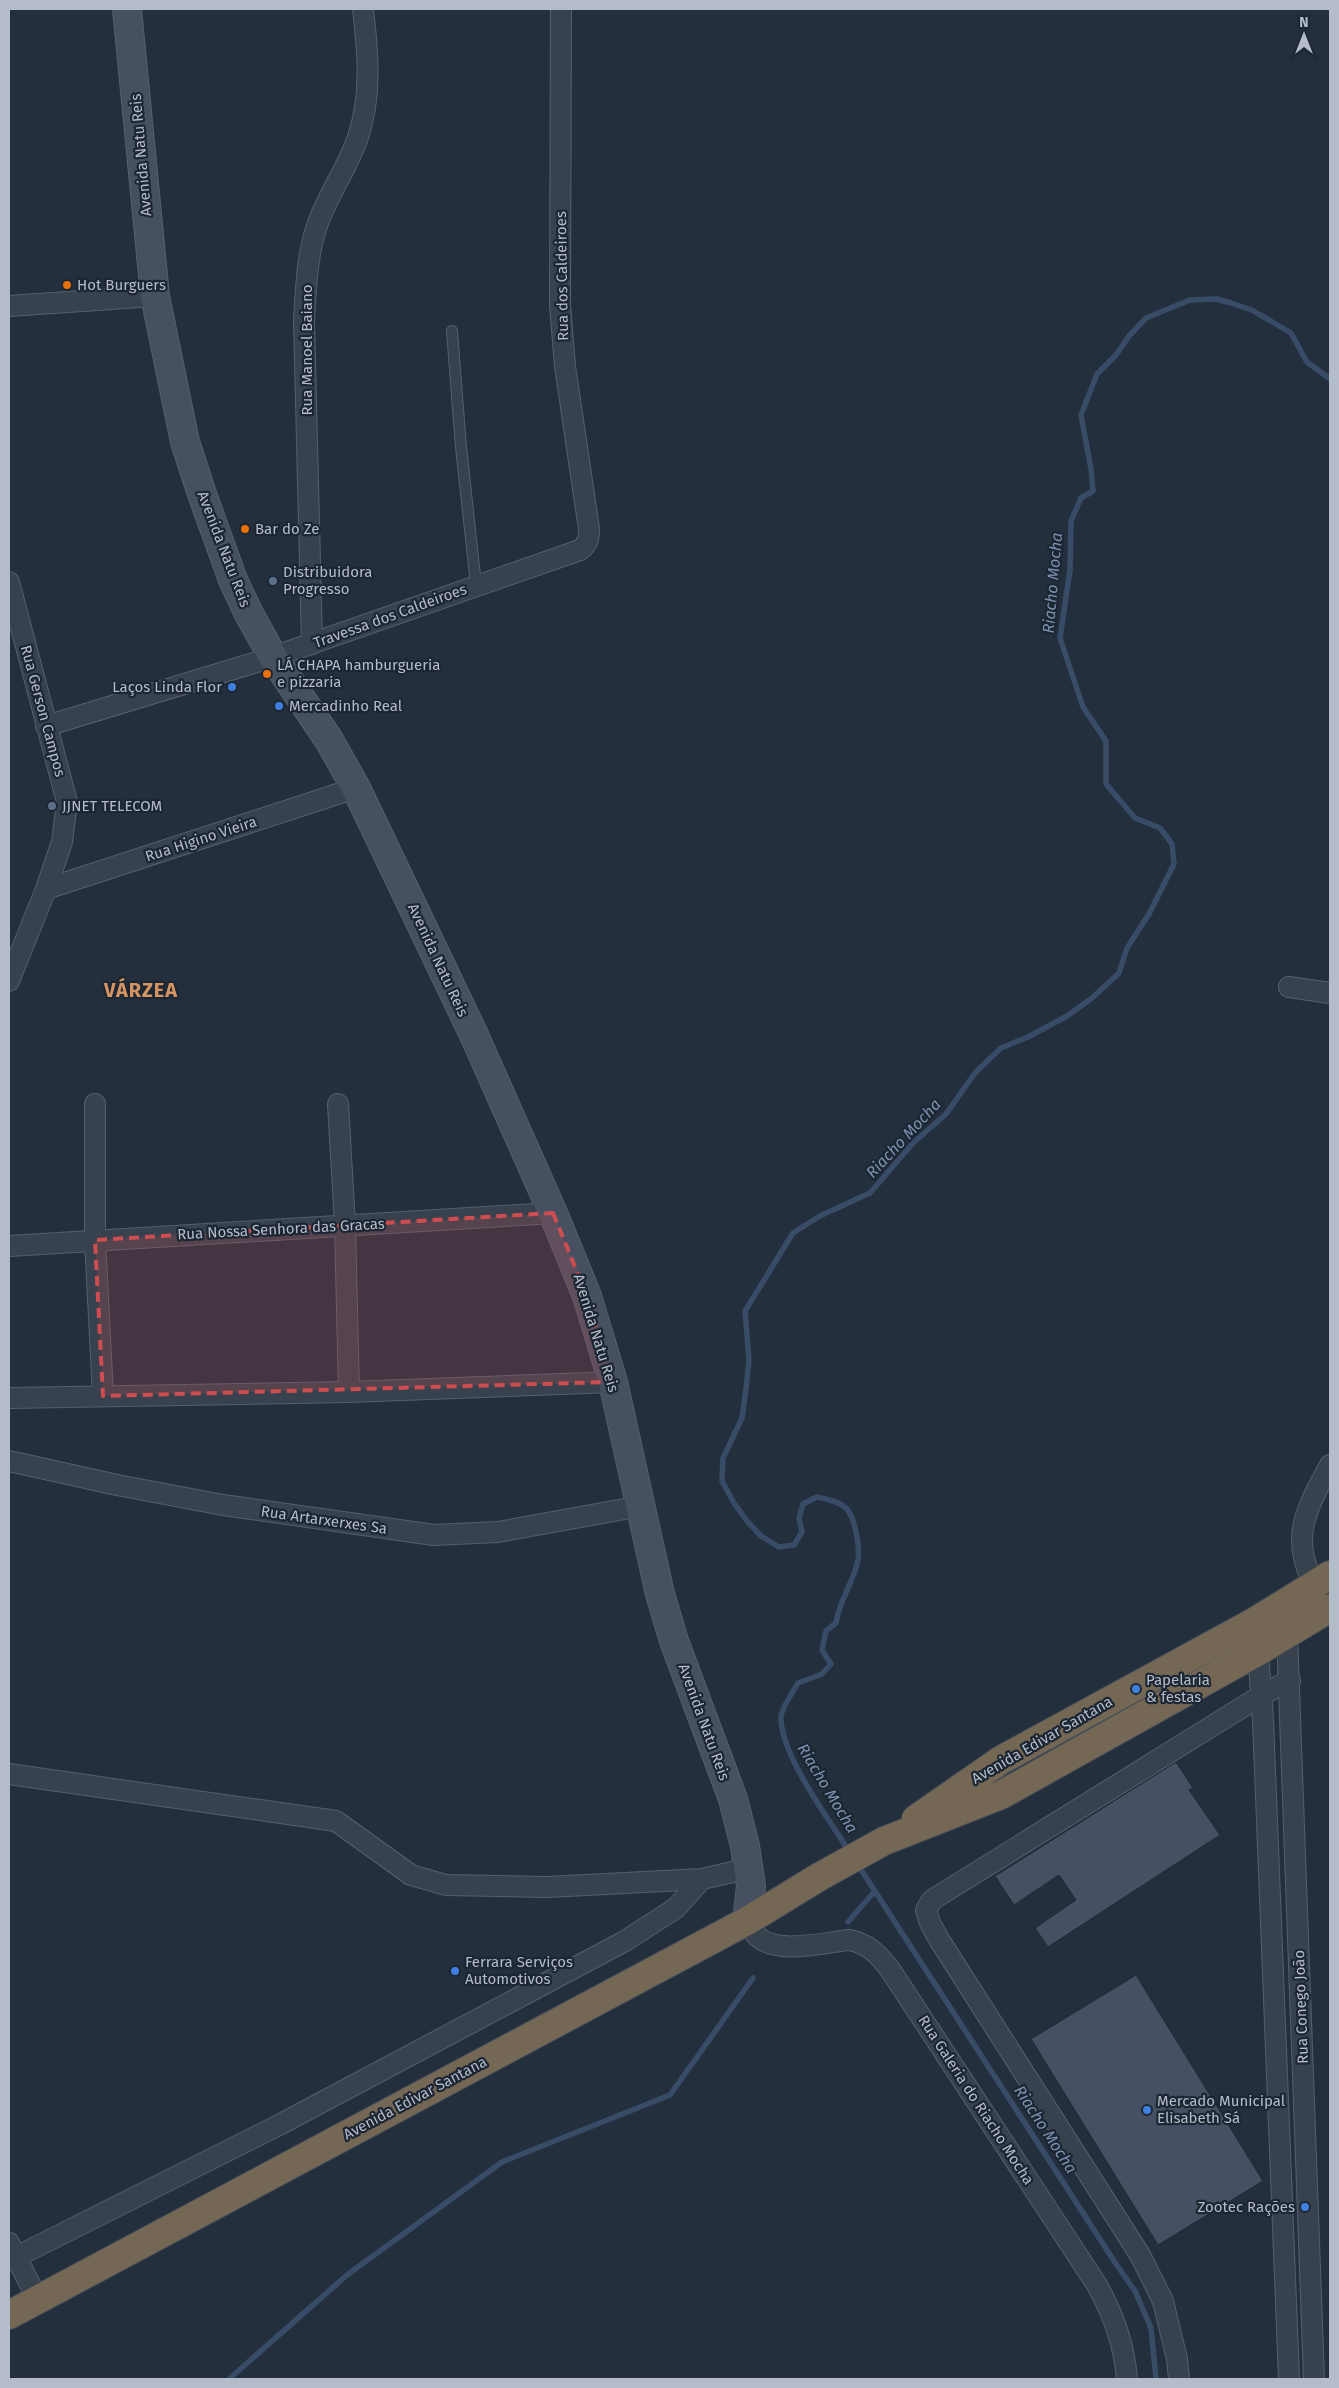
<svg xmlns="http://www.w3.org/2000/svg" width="1339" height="2388" viewBox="0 0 1339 2388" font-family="'Fira Sans',sans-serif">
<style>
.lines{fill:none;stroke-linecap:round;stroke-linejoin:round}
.stream{stroke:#394c67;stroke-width:5.5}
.building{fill:#455162;stroke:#1f2835}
.lane-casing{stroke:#565f6c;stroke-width:12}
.street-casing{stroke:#565f6c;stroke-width:22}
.secondary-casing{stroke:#565f6c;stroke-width:30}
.highway-casing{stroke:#434c59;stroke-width:30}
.lane{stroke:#38414e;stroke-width:10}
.street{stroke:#38414e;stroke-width:20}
.secondary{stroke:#465061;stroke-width:28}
.highway{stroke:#746855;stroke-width:28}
.marked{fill:#ce4d50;fill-opacity:0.2;stroke:#ce4d50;stroke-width:4;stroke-dasharray:10 6;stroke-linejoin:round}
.food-dot{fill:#e8710a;stroke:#1d2633;stroke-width:2}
.service-dot{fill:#5c6f8a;stroke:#1d2633;stroke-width:2}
.shop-dot{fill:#3f7fe0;stroke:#1d2633;stroke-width:2}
.labels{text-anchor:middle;stroke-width:4.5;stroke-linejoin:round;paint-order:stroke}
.street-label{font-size:15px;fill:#b4bcc9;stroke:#1d2633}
.poi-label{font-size:15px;fill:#b4bcc9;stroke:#1d2633;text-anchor:start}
.water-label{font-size:16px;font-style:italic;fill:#7c92b1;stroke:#1d2633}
.district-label{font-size:20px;font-weight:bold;letter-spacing:1px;fill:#d59563;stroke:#1d2633}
</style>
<rect width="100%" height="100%" fill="#242f3e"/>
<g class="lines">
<path class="stream" d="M850 1853C830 1820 780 1755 781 1717 782 1707 793 1692 798 1683L822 1674 831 1664 822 1650 826 1631 836 1623C839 1600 854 1582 858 1560 860 1547 855 1517 846 1508 838 1501 826 1499 817 1497L803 1504 799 1518 802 1532 794 1545 779 1547 761 1536 747 1521 734 1503 722 1481 723 1458 742 1418 746 1389 749 1360 745 1311 793 1233 820 1216 870 1193 913 1143 946 1114 975 1073 1001 1048 1028 1037 1067 1016 1092 998 1119 973 1127 948 1149 914 1174 864 1172 844 1160 828 1135 818 1106 784V741L1083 707 1060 638 1070 570 1071 521 1081 498 1093 491 1091 469 1081 415 1097 374 1116 355 1129 336 1146 318 1190 300 1216 299 1231 303 1252 310 1291 333 1307 362 1330 379
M858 1865 1116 2264 1135 2291 1151 2328 1156 2379
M848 1922 874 1892
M229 2379 347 2275 502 2162 670 2095 753 1978"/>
</g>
<path class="building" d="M1176 1762 1193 1788 1189 1790 1220 1835 1048 1947 1035 1928 1076 1900 1059 1875 1014 1905 995 1876Z
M1136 1975 1263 2181 1158 2245 1031 2039Z"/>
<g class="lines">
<defs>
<path id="lane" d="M452 331 461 447 476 585"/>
<path id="street" d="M9 306 155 296
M9 582 67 802 62 842 46 889 9 981
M312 644 304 320C306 288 307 253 318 223 329 193 348 167 358 137 372 95 368 52 363 9
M46 726 273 657 580 550C588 544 589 538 589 529L565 366 560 305 561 9
M46 889 356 788
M1289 987 1330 993
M95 1104V1240L103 1396
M338 1104 345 1225 349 1392
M9 1246 553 1213
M9 1398 349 1392 613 1382
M9 1461 117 1485 223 1505 434 1535 498 1532 641 1506
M1320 1596C1289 1542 1302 1516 1330 1465
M1287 1634 1314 2379
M1257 1638 1263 1720 1289 2379
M9 1774 336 1821 411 1875 446 1885 548 1887 702 1879 750 1868
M747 1921C750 1926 754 1933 758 1937 778 1955 825 1942 850 1940 869 1944 880 1956 891 1971L1097 2285C1114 2316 1124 2344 1127 2379
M9 2243 38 2300
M16 2257 279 2125 625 1941 676 1908 702 1879
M1179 2379 1177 2359 1163 2301 1140 2255 940 1941 930 1923 926 1910 932 1900 1262 1695 1290 1680"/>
<path id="secondary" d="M127 9 155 296 185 442 202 494 233 580 249 614 273 657 329 740 356 788 474 1035 553 1213 587 1296 613 1382 660 1594 674 1641 733 1799 745 1846 751 1886 747 1921"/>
<path id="highway" d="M916 1819 1001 1760 1254 1622 1330 1575
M9 2315 747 1921 819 1877 884 1841 1001 1795 1259 1651 1330 1608"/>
</defs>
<use href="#lane" class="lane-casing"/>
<use href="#street" class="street-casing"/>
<use href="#secondary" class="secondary-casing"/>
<use href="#highway" class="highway-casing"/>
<use href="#lane" class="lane"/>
<use href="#street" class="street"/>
<use href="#secondary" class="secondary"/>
<use href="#highway" class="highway"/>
</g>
<path class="marked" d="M553 1213 587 1296 613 1382 103 1396 95 1240Z"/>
<g class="food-dot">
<circle cx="67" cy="285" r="5"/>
<circle cx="245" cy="529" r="5"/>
<circle cx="267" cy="674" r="5"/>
</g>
<g class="service-dot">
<circle cx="273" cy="581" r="5"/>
<circle cx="52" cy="806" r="5"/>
</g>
<g class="shop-dot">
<circle cx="232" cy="687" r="5"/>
<circle cx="279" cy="706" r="5"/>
<circle cx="1136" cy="1689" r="5"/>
<circle cx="455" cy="1971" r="5"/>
<circle cx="1147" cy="2110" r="5"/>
<circle cx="1305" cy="2207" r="5"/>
</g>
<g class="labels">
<g class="street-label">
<text transform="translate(141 155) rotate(-95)" y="5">Avenida Natu Reis</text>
<text transform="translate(562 276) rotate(-91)" y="5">Rua dos Caldeiroes</text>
<text transform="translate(307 350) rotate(-90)" y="5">Rua Manoel Baiano</text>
<text transform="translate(224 549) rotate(69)" y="5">Avenida Natu Reis</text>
<text transform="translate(390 616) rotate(-20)" y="5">Travessa dos Caldeiroes</text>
<text transform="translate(43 711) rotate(75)" y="5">Rua Gerson Campos</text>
<text transform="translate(201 839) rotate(-18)" y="5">Rua Higino Vieira</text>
<text transform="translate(438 960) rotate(65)" y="5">Avenida Natu Reis</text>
<text transform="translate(281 1229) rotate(-3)" y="5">Rua Nossa Senhora das Gracas</text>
<text transform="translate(596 1333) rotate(73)" y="5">Avenida Natu Reis</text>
<text transform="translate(324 1520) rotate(8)" y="5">Rua Artarxerxes Sa</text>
<text transform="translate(704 1722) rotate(70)" y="5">Avenida Natu Reis</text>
<text transform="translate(1042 1740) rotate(-30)" y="5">Avenida Edivar Santana</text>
<text transform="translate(1301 2007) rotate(-92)" y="5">Rua Conego João</text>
<text transform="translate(415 2098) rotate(-28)" y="5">Avenida Edivar Santana</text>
<text transform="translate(976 2100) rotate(57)" y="5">Rua Galeria do Riacho Mocha</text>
</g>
<g class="poi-label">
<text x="77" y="290">Hot Burguers</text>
<text x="255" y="534">Bar do Ze</text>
<text x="283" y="577">Distribuidora<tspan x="283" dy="17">Progresso</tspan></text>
<text x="277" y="670">LÁ CHAPA hamburgueria<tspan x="277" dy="17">e pizzaria</tspan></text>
<text x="222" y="692" text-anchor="end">Laços Linda Flor</text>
<text x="289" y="711">Mercadinho Real</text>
<text x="62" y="811">JJNET TELECOM</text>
<text x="1146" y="1685">Papelaria<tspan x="1146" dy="17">&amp; festas</tspan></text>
<text x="465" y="1967">Ferrara Serviços<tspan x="465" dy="17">Automotivos</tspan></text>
<text x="1157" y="2106">Mercado Municipal<tspan x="1157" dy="17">Elisabeth Sá</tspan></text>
<text x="1295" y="2212" text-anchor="end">Zootec Rações</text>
</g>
<g class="water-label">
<text transform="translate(1052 583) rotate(-85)" y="6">Riacho Mocha</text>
<text transform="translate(903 1138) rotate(-47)" y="6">Riacho Mocha</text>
<text transform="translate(828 1788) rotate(59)" y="6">Riacho Mocha</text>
<text transform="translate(1046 2129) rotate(57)" y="6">Riacho Mocha</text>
</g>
<g class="district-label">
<text x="141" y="997">VÁRZEA</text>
</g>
</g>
<rect width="1339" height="2388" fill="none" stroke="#b4bcc9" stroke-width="20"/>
<g transform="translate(1304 35)" stroke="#1d2633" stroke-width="4" paint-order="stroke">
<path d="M0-4L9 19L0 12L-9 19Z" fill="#b4bcc9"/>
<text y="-8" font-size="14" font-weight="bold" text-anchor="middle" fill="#b4bcc9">N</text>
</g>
</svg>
